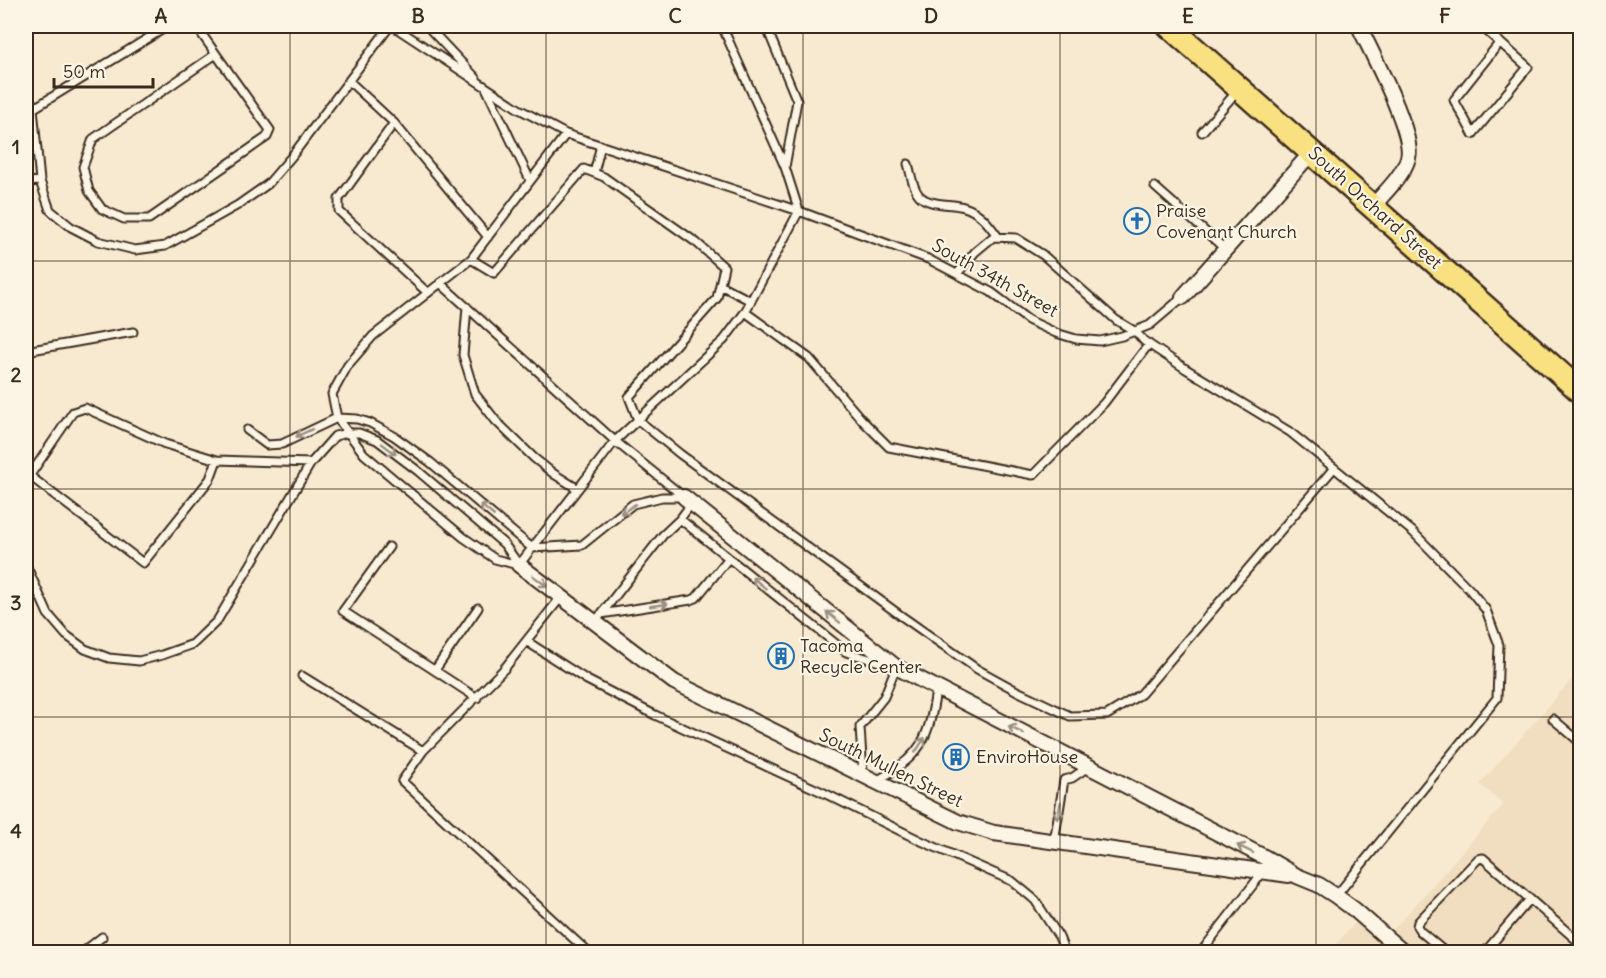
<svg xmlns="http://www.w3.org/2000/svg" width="1606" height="978" viewBox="0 0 1606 978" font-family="Delius,sans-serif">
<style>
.built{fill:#f1dec0}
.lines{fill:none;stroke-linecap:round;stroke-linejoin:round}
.lane-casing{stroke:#3b2a1e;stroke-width:11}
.street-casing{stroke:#3b2a1e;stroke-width:18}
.primary-casing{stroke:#3b2a1e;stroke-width:27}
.lane{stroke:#fcf5e5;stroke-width:7}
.street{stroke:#fcf5e5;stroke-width:14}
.primary{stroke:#f9e181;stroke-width:22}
.oneway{stroke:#9c9082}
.grid{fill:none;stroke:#3b2a1e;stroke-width:1.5;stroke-opacity:0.55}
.labels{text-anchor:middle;stroke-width:4.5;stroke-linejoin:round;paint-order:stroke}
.street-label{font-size:18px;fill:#3b2a1e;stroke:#fcf5e5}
.poi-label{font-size:18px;fill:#3b2a1e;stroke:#fcf5e5;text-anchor:start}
.neatline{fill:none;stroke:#3b2a1e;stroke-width:2}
.grid-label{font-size:20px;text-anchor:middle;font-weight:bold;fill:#3b2a1e}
</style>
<rect width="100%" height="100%" fill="#f8ead1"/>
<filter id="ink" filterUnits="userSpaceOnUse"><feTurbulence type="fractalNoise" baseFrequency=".0167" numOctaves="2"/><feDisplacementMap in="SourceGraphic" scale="12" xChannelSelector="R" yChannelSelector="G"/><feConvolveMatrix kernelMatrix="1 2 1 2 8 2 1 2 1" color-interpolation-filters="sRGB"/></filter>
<g filter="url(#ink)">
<path class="built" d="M1580 670V952H1329L1362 915 1387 937 1503 805 1480 784Z"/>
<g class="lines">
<defs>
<path id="lane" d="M196 26 270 130 267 137 149 219H124L102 209 89 191 83 167 93 139 216 54
M393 26 519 109 566 134 799 211 928 259 991 292 1028 320 1056 333 1076 339 1100 341 1122 336 1150 325 1183 297
M427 26 476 78
M766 26 797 101 785 167
M1481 26 1528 67 1473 134 1454 100 1500 42
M349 81 394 123 488 237
M486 88 530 180
M33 108 40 181 50 210 71 227 98 241 135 250 165 246 238 205 268 184 292 156 390 26
M26 113 168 26
M394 123 339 199V211L428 293
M1202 132 1238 90
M908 164C911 173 912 187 919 195 928 206 951 203 964 207 980 212 989 224 998 237
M594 173 601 145
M26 182 40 181
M1155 187 1225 249
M471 259 494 273 584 169 604 177 697 243 724 267 717 298 629 397 638 420 680 454 900 615 977 669 1017 691 1070 716 1107 715 1141 694 1334 468
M957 274 975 252 993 237 1016 238 1043 255 1116 320 1136 332 1144 341 1186 369 1290 432 1413 532 1470 590 1486 610 1499 645 1497 698 1336 896
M440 283 615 441 684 497
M720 285 751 301
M467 307 463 355 475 394 496 421 534 458 554 474 578 489
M745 312 809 358 862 420 889 447 1033 475 1104 403 1149 344
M26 351 133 332
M247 430 267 445 282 444 337 418 357 419 370 423 394 436 430 462 532 548
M30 476 143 563 210 479 217 460
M26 481 73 412 85 408 165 444 217 460 311 463
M680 519 846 652 896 667 884 697 860 727 863 774
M389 547 343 611 477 698
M532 548 582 545 633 504 662 497H684
M26 565 48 614 66 635 85 649 109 658 139 661 162 655 193 644 217 621 311 463 335 436 347 433H359L377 440 418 471 504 544 519 565
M518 565 495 559 463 537 364 454 337 418 332 394 348 365 373 336 471 259 566 134
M519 565 615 441 724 340 745 312 799 211 785 167 722 26
M601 614 691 600 696 598 728 559
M595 622 663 535 680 519 692 503
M526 641 587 680 655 715 822 792 919 840 1012 881 1035 900 1059 937 1065 952
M435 670 478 608
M302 676 423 751 504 669 561 597
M1553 719 1580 742
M423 751 402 781 588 952
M876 781C921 757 929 739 936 690
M1054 842 1064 780 1072 778 1088 767
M83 952 102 937
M1201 952 1263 872
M1445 952 1420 931 1417 926 1418 922 1478 859 1483 858 1580 943
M1485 952 1530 899"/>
<path id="street" d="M1359 26C1371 52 1415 133 1408 158 1403 176 1384 193 1373 206
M1183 297 1312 152
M684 497 896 667 1266 858 1297 876 1319 885 1336 896 1355 910 1403 952
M519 565 674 682 958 822 994 833 1289 875"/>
<path id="primary" d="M1169 26 1580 391"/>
</defs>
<use href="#lane" class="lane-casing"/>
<use href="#street" class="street-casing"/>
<use href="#primary" class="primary-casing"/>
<use href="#lane" class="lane"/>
<use href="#street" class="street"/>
<use href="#primary" class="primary"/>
</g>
<defs><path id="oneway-shaft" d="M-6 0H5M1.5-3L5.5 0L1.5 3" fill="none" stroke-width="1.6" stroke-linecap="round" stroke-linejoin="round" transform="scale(1.5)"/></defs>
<g class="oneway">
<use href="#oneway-shaft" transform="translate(304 433) rotate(155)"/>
<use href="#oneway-shaft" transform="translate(389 449) rotate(38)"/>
<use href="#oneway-shaft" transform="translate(628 509) rotate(146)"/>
<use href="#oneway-shaft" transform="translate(487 510) rotate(-140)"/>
<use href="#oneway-shaft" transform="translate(540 581) rotate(37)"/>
<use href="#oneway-shaft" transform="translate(759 583) rotate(-141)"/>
<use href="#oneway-shaft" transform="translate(659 605) rotate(-8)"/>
<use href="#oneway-shaft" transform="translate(833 617) rotate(-141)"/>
<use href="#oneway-shaft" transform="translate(1016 730) rotate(-153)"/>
<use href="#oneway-shaft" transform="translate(920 745) rotate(-57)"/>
<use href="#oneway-shaft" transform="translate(1059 811) rotate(100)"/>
<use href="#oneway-shaft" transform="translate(1245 849) rotate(-154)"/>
</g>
</g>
<path class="grid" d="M290 26V952M546 26V952M803 26V952M1060 26V952M1316 26V952M26 261H1580M26 489H1580M26 717H1580"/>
<defs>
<symbol id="church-ring" viewBox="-11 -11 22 22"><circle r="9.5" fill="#fcf5e5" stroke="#1f6fb2" stroke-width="1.5"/><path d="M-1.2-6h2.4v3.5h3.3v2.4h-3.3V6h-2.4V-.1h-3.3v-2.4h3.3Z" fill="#1f6fb2"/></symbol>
<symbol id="building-ring" viewBox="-11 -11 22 22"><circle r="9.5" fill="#fcf5e5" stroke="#1f6fb2" stroke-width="1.5"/><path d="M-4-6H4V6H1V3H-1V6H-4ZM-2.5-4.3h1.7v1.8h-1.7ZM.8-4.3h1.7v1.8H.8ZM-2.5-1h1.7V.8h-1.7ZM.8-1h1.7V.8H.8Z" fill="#1f6fb2"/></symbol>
</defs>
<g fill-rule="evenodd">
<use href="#church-ring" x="1122" y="206" width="30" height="30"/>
<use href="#building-ring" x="766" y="641" width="30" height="30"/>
<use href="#building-ring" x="941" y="742" width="30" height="30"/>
</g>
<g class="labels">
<g class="street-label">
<text transform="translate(1375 208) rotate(42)" y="6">South Orchard Street</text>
<text transform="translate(995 278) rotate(29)" y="6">South 34th Street</text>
<text transform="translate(891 768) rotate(26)" y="6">South Mullen Street</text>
</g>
<g class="poi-label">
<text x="1156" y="217">Praise<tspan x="1156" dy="21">Covenant Church</tspan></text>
<text x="800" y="652">Tacoma<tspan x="800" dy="21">Recycle Center</tspan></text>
<text x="976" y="763">EnviroHouse</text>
</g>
</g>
<rect width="1606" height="978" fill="none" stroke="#fcf5e5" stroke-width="66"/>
<path d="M54 78v9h99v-9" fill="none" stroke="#3b2a1e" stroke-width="3"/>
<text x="63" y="78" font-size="18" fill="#3b2a1e" stroke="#fcf5e5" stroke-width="4.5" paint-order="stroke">50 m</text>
<rect x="33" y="33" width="1540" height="912" class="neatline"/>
<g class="grid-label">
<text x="161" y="23">A</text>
<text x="418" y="23">B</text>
<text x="675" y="23">C</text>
<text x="931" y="23">D</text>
<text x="1188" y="23">E</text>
<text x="1445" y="23">F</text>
<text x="16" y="154">1</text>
<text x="16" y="382">2</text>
<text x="16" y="610">3</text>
<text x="16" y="838">4</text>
</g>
</svg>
